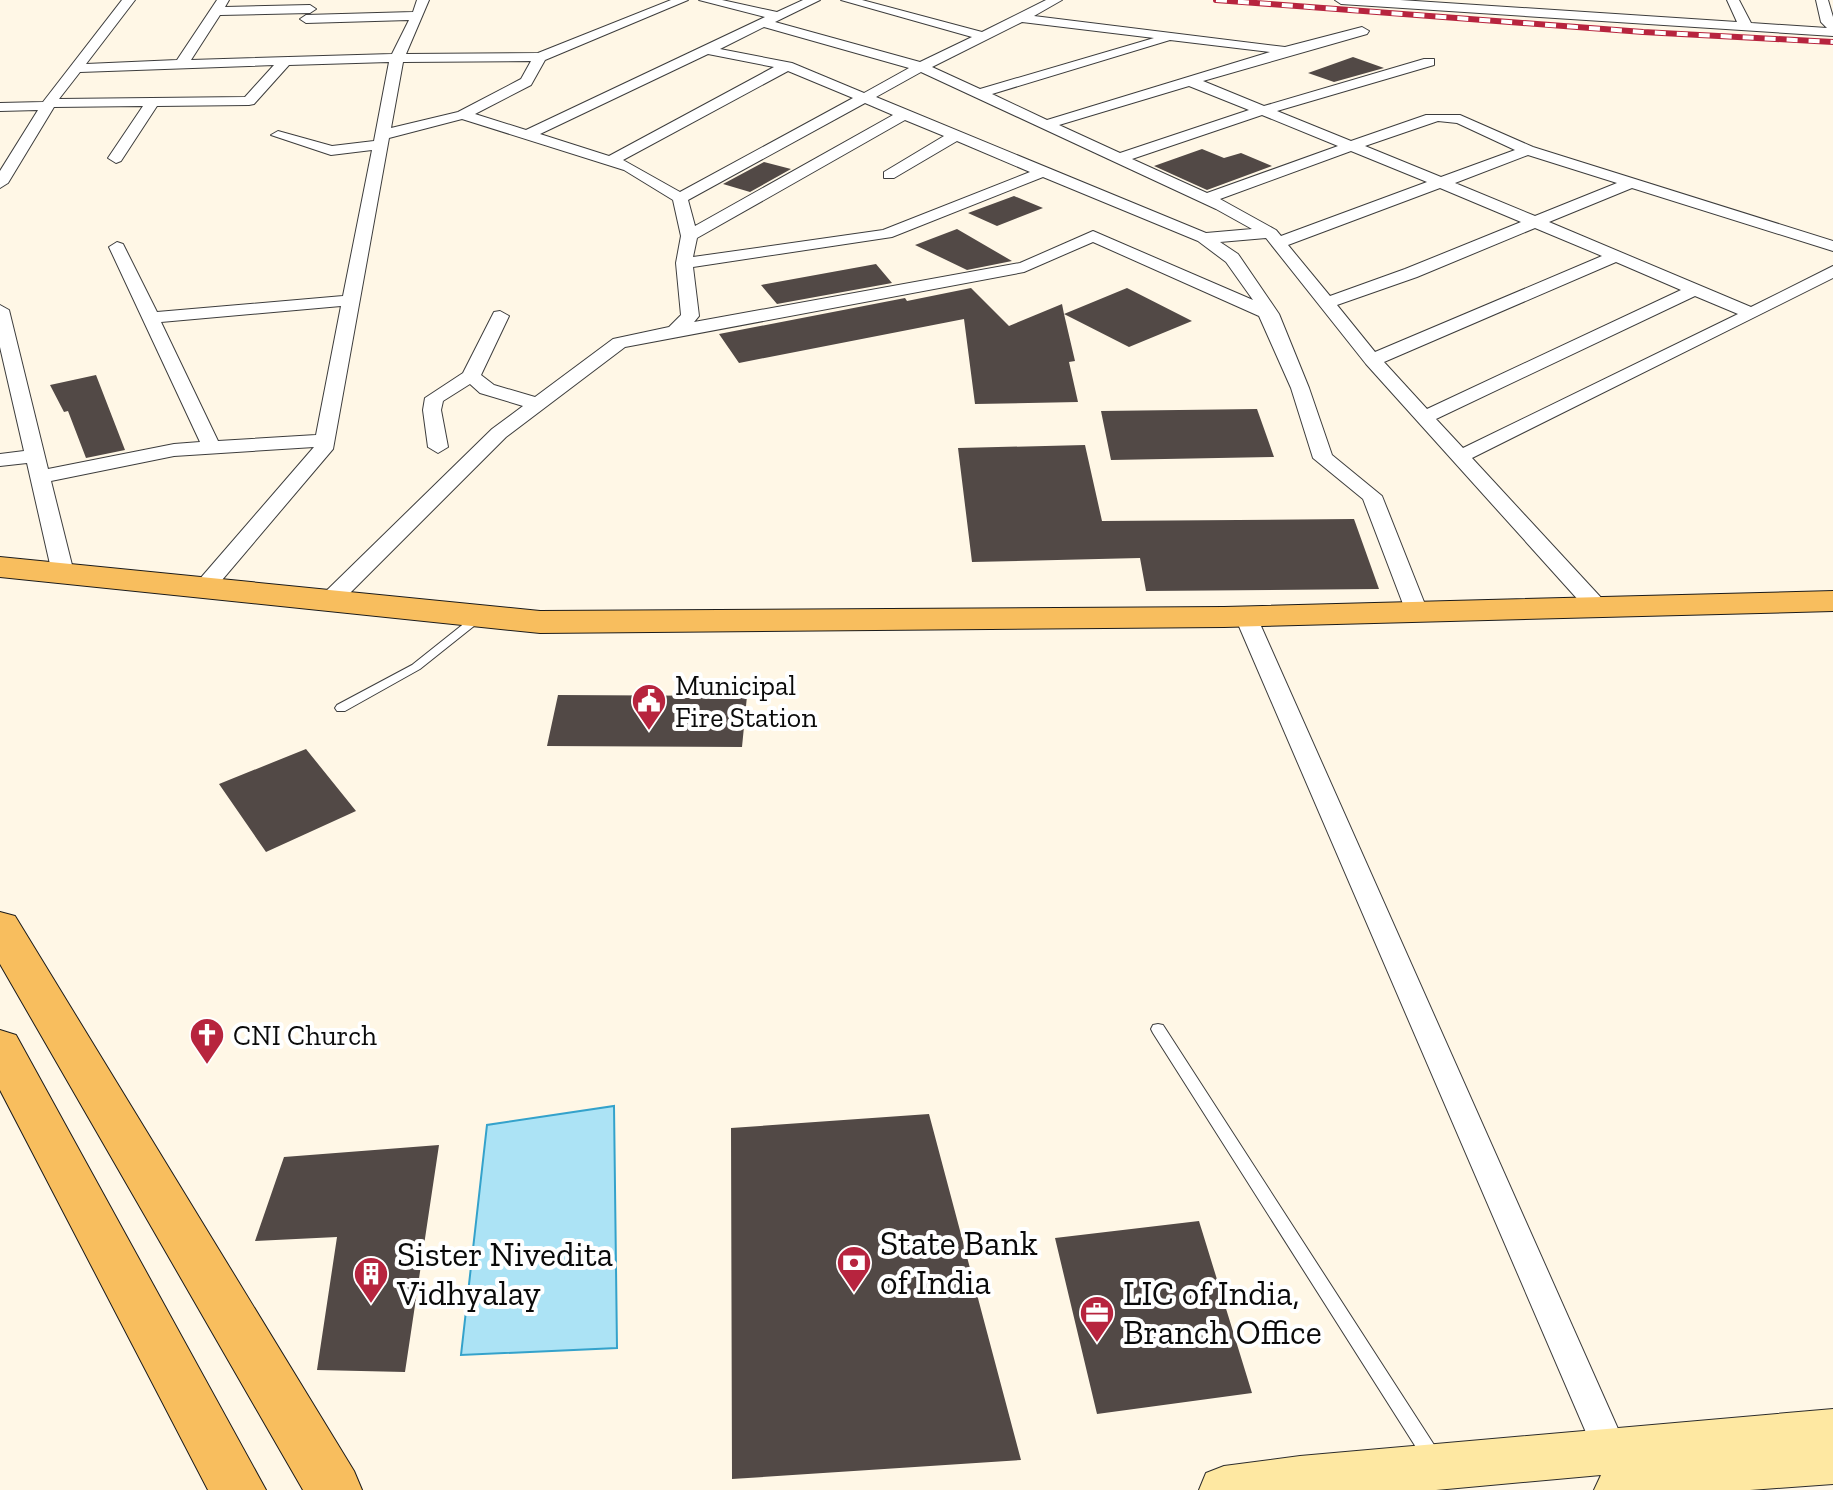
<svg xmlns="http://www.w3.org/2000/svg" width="1833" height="1490" viewBox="0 0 1833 1490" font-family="'Zilla Slab',serif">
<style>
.water{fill:#ace3f5;stroke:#34a2cb;stroke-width:2}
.building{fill:#524946}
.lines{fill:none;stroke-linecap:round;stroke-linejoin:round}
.lane-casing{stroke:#3d3d3d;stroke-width:2}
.street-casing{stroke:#3d3d3d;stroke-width:2}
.secondary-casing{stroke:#2c2c2c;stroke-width:2}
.primary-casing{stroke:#1b1b1b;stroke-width:2}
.lane{fill:#fff;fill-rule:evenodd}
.street{fill:#fff;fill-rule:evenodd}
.secondary{fill:#fee8a2;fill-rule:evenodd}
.primary{fill:#f8be5e;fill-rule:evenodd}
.rail-casing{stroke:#b7243e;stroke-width:6}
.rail{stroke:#fff;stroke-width:4;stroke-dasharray:11;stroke-linecap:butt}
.labels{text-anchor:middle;stroke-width:8;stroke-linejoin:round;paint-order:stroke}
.poi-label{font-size:28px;fill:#0a0a0a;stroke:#fff;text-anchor:start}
.near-poi-label{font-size:34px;fill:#0a0a0a;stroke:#fff;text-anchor:start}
</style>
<rect width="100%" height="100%" fill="#fff7e6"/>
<path class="water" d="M614 1106 617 1348 461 1355 487 1125Z"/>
<path class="building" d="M1353 57 1384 68 1334 82 1308 73Z
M1202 149 1224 158 1241 153 1272 166 1207 190 1154 166Z
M764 162 791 169 750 192 723 184Z
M1014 196 1043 208 997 226 968 213Z
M957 229 1012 261 967 270 915 245Z
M876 264 892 283 777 304 761 285Z
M971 288 1009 326 1062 304 1064 314 1127 288 1192 321 1129 347 1064 314 1075 361 1069 362 1078 402 975 404 964 319 739 363 719 334 905 298 907 301Z
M96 375 125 450 86 458 68 411 64 412 50 385Z
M1257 409 1274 457 1111 460 1101 411Z
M1085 445 1102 521 1354 519 1379 589 1146 591 1140 558 972 562 958 448Z
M558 695 747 696 742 747 547 746Z
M306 749 356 811 266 852 219 784Z
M929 1114 1021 1460 732 1479 731 1128Z
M439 1145 405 1372 317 1370 337 1237 255 1241 284 1157Z
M1199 1221 1252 1393 1097 1414 1055 1238Z"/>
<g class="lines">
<defs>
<path id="lane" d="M480 613 486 616 484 618 420 669 345 711H337L335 708 337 705 412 665 476 614Z
M1158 1024 1163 1025 1438 1451 1441 1457 1438 1463 1432 1465 1426 1463 1153 1033 1151 1029 1153 1025Z"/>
<path id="street" d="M122 0H135L86 64 177 60 217 0H229L225 7 310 5 316 9 310 13 220 15 191 60 392 54 409 20 306 23 300 19 306 15 413 12 417 0H429L406 54 538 53 671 0H688L545 60 531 85 475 114 526 130 765 17 699 0H722L777 12 803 0H820L775 22 920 62 972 37 841 0H862L982 32 1046 0H1062L1034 16 1285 47 1362 27 1369 31 1367 34 1203 81 1264 106 1424 59H1434V65L1277 111 1351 141 1426 115H1460L1533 147 1833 241V251L1632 188 1549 222 1751 307 1833 266V278L1472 458 1606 603 1609 608 1606 613H1590L1366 364 1266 238 1220 242 1238 254 1279 314 1309 388 1332 455 1382 496 1428 612 1425 617 1417 619 1406 612 1363 499 1313 458 1291 388 1259 316 1093 242 1024 272 625 347 506 437 337 606H321L318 601 321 596 492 429 523 406 480 393 470 384 443 401 441 410 448 447 438 453 428 447 423 410 425 398 463 373 494 312 500 311 509 316 481 375 494 385 535 397 613 339 669 327 681 315 676 263 681 236 673 200 624 170 462 119 389 138 333 449 211 593H195L192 588 314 447 174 456 51 481 74 573 63 579 52 573 27 463 0 466V454L24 451 0 347V305L9 310 48 469 174 444 200 442 109 247 117 242 123 244 157 312 343 296 372 150 331 155 271 135 278 131 332 146 374 141 389 62 289 65 254 104 249 105 157 106 121 161 116 163 108 158 143 106 54 107 8 183 0 188V171L38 110 0 111V103L43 102ZM1022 22 1154 38 980 89 932 67ZM764 27 909 68 864 93 792 63 720 49ZM1170 40 1270 52 1047 120 992 94ZM708 54 774 67 609 156 540 134ZM531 61 521 79 458 112 391 128 403 62ZM274 65 245 97 59 99 80 72ZM788 71 853 98 680 192 623 160ZM921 72 1216 209 1252 229 1206 233 876 97ZM1189 86 1249 110 1120 153 1059 125ZM865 103 893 115 695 226 688 200ZM1262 115 1338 146 1207 193 1132 159ZM905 120 944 136 884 172V178H894L957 141 1030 172 883 230 693 257 697 238ZM1438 121 1457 123 1515 150 1441 177 1365 146ZM1351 151 1427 182 1281 236 1276 230 1220 199ZM1528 155 1617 183 1535 216 1455 183ZM1043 177 1198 241 1226 262 1253 300 1093 231 1020 263 694 322 699 316 693 267 892 237ZM1440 188 1521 222 1405 269 1330 296 1288 245ZM1535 228 1602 256 1375 352 1337 305 1417 277ZM1616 262 1681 290 1427 409 1384 362ZM1695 296 1738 314 1463 448 1436 419ZM341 306 316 435 218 441 161 322Z
M1335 0H1400L1737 22 1727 0H1739L1751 23 1827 28 1821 22 1816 0H1828L1833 17V36L1341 4Z
M1246 610 1257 617 1631 1458 1626 1469 1614 1474 1602 1469 1597 1458 1235 617Z"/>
<path id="secondary" d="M1833 1409V1484L1750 1490H1594L1601 1475 1436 1490H1199L1206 1473 1224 1466 1300 1456Z"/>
<path id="primary" d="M0 557 540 611 1224 607 1833 591V611L1224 627 540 633 0 577Z
M0 912 15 916 354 1471 362 1490H303L0 964Z
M0 1030 16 1035 266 1490H208L0 1090Z"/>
</defs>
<use href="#lane" class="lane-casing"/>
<use href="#street" class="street-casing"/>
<use href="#secondary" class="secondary-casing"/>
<use href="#primary" class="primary-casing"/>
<use href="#lane" class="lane"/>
<use href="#street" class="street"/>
<use href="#secondary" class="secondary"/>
<use href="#primary" class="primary"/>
<defs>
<path id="rail" d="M1216 0 1643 32 1833 42"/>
</defs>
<use href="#rail" class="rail-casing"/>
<use href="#rail" class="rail"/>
</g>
<defs>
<symbol id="civic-pin" viewBox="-11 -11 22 30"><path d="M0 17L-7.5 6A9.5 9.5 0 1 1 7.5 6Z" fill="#b7243e" stroke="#fff"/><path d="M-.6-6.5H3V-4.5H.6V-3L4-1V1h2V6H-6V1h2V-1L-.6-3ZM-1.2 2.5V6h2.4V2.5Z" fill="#fff"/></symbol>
<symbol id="church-pin" viewBox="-11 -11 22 30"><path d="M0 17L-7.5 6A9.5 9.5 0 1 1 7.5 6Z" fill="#b7243e" stroke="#fff"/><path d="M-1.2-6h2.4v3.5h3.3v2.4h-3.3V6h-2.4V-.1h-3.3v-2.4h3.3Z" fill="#fff"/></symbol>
<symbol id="bank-pin" viewBox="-11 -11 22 30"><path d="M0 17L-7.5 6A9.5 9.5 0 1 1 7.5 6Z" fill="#b7243e" stroke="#fff"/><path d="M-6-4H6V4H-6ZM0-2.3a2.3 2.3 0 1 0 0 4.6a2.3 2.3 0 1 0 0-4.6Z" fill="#fff"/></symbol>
<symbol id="building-pin" viewBox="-11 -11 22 30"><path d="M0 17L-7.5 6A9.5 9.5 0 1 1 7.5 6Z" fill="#b7243e" stroke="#fff"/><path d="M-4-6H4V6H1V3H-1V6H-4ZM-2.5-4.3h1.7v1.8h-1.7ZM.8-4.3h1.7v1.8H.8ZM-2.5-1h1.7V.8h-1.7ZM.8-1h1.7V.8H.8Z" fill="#fff"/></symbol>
<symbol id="office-pin" viewBox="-11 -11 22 30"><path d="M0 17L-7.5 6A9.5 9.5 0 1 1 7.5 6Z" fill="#b7243e" stroke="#fff"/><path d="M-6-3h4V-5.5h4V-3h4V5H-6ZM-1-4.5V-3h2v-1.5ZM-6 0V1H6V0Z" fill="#fff"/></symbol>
</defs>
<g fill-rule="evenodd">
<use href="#civic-pin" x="629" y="681" width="40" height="54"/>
<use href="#church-pin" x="187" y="1015" width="40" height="54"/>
<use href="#bank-pin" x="834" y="1243" width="40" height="54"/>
<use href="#building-pin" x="351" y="1254" width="40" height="54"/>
<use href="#office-pin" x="1077" y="1293" width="40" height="54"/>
</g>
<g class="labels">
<g class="poi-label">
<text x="675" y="695">Municipal<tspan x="675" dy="32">Fire Station</tspan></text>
<text x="233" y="1045">CNI Church</text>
</g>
<g class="near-poi-label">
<text x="880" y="1255">State Bank<tspan x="880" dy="39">of India</tspan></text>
<text x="397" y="1266">Sister Nivedita<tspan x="397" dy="39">Vidhyalay</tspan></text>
<text x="1123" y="1305">LIC of India,<tspan x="1123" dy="39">Branch Office</tspan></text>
</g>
</g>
</svg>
